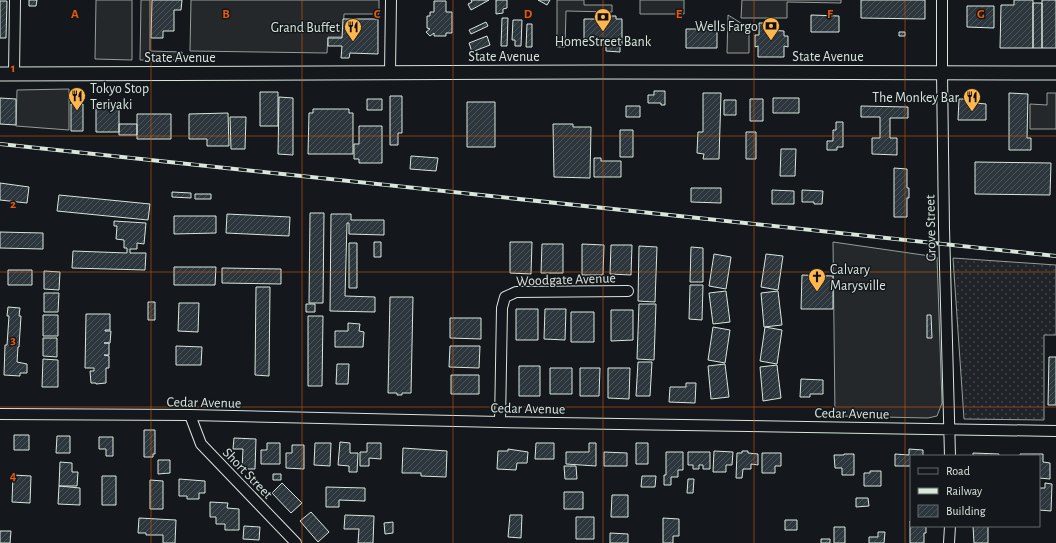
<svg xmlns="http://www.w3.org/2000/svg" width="1056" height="543" viewBox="0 0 1056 543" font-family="'Alegreya Sans',sans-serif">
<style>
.grass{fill:url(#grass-dots);stroke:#939e99}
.parking{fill:#24282b;stroke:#939e99}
.building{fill:url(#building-hatch);stroke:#d8e6dc}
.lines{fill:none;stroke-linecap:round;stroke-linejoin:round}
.minor-casing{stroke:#d8e6dc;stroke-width:12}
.major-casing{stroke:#d8e6dc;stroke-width:15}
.minor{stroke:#14181c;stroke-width:10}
.major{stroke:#14181c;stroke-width:13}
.rail-casing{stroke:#d8e6dc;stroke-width:4}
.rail{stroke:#14181c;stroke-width:2.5;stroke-dasharray:8;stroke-linecap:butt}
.grid{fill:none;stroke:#e8590c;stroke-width:1;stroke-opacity:0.55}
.labels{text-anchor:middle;stroke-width:3;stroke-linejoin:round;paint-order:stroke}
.poi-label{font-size:14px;fill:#d8e6dc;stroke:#14181c;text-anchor:end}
.street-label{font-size:14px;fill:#d8e6dc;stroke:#14181c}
.grid-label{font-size:13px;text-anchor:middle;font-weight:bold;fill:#e8590c;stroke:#14181c;stroke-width:3;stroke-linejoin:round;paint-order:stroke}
</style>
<defs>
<pattern id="grass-dots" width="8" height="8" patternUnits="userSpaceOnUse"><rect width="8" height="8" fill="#202428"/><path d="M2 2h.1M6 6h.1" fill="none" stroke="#404447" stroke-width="1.8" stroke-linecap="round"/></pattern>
<pattern id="building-hatch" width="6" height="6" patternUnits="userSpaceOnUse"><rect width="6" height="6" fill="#2c363c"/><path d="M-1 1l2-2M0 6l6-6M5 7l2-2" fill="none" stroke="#4a5358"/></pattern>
</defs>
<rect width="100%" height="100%" fill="#14181c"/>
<path class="grass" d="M953 258 1056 265V335H1044V420L964 419Z"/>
<path class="parking" d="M96 0H132V60L95 59Z
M141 0H150V51L182 52V60H140Z
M191 0H379V14H344L343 37H328L327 53 190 51Z
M557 0H584V5H612V12L566 11 565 47H557Z
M640 0H684V14H640Z
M742 0H841V3L787 2V18H741Z
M728 15 749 28V53H727Z
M69 89V130L16 126 17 90Z
M1047 93H1056V129H1030V104L1047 105Z
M833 242 937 257 942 403 937 416 928 418 835 416Z"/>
<path class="building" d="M29 0H37L36 6H29Z
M152 0H182L181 10H174V31H163V38H151Z
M471 0H489L471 10 468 4 472 2Z
M496 0H507V8L503 9V13L496 14Z
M538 0H550L547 5Z
M861 0H925V19L861 18Z
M1014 0H1033V48H1000L1001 5H1014Z
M1042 0H1056V48H1042Z
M0 1H7L6 38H0Z
M434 1H446V12H452V33H446V36H434V33L430 36 426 32 430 29 427 28V16H430V12H434Z
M1033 3H1042V48H1033Z
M967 6H994V28L967 27Z
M811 15 839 16V32H811Z
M607 16H616V19H622V45H620V52L606 51V45H584V19H607Z
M502 18H508L507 46H501Z
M343 19H378V54L350 53 349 58H341L342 46H328V38H342Z
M513 20H522L521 46H515V40H512Z
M486 22 488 26 471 34 469 30Z
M759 23H768V30L784 31V36H788V47L784 46V57H758V46L755 47V35H759Z
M527 24H532V47H526Z
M686 29H717V48H686Z
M899 32H905V36H899Z
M487 36 490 45 472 52 469 43Z
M654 91H665V105H661V103H648V95H654Z
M260 92H278V126H260Z
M703 93H721L719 159H703L704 154 697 153 698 132H703Z
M1009 93 1028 94 1027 138H1031V150H1009Z
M390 96H402V133H398V145H390Z
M279 97 293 98V155L278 154Z
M0 98 16 99V125L0 124Z
M773 98H799V113H773Z
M367 99H382V110H367Z
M750 99H763V121H750Z
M959 99H976V103L986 104V120H958Z
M724 100H736V115H724Z
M467 102H495V147H467Z
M71 104H83V131H71Z
M96 106H119V132H96Z
M626 106H640V117H626Z
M861 106 908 107V118H890V138H897V155L872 154V138H880V117H861Z
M313 109H349V113H353V154H308L309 113H313Z
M228 113 229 146H207V139H189V114Z
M137 114H171V139H137Z
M230 117H246L245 149H231Z
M836 122H843V147H837V150H827V141H833V130H836Z
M119 124H137V135H119Z
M553 124H573V127H591L590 178 554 177Z
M359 126H382V163H359V159H354V144H359Z
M620 130H633V157H620Z
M746 132H756V159H746Z
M781 149H796L795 176H780Z
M411 156 438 158 436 171 410 169Z
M594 158H601V161H621V177H594Z
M975 162 1051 163 1050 195 975 194Z
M894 168 907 169V188H909V198H907V217H894Z
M0 183 29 187 27 203 0 200Z
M691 188H721V203L691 202Z
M772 190 794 191V204H772Z
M802 190 823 191 822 204H814V202H802Z
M172 192 191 193V198L172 197Z
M195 194H211V199H195Z
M59 195 150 204 148 220 57 211Z
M310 213H324L323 303H309Z
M227 214 290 217 289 236 226 233Z
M331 214H351V220H384V235L349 234V223H347L345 296 375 297V312L330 311Z
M174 216H216V233L174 234Z
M114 221 146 223 144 244 137 243V249H130V253H146L145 270 72 268 73 251 127 253V248H124V240L116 239 117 226H114Z
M0 232 43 233V249L0 248Z
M374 242H381V257H374Z
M510 242H532L531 274 510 273Z
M349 243H357V288H349Z
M542 244H563V273H541Z
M582 244 604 245 603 275H582Z
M611 245H632L631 275 610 274Z
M639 246 657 247 655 302 638 301Z
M691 247 703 248V282H690Z
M714 254 731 257 726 289 709 286Z
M766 254 783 256 778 290 761 287Z
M174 267H216L215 285H174Z
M222 268 281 269V284L222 283Z
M8 270H32V285H8Z
M44 271 60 272 59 290 44 289Z
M802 275 833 276V309H801Z
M690 285H703L702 320 689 319Z
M256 287H270L269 376 255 375Z
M726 291 730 322 713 324 709 293Z
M778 291 782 325 764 327 761 293Z
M44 293H59L58 312H44Z
M390 297H413L411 393H402V395H397V393H388Z
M148 302H155V320H148Z
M179 303H199L198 332 178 331Z
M306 304H315V312H306Z
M639 304H656L654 360 637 359Z
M8 307 20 308 19 316H21L19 347H18L17 362 27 364V373H20V376L4 375 5 345H7L9 316H7Z
M516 309H538V340H516Z
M545 309H566L565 340 544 339Z
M611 310H633V340L611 341Z
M571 312H594V342H571Z
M86 314H110V330H105V331H111L110 343H104H109V355H104L109 356V368H106V383L96 384V383H91L90 371H94V368H85Z
M43 315H58V336H43Z
M927 315H931L932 338H927Z
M308 316H323L322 386H308Z
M450 318H481V339L450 338Z
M348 323 360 324 359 331 364 332 363 347H335V331H348Z
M713 327 730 330 725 363 708 360Z
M765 327 782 330 777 364 760 361Z
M43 338H57V357L43 356Z
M176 346 202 347 201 365H176Z
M450 346H480L479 368 449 367Z
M1049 357H1056V405H1048Z
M43 359 58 360V387H42Z
M638 362H652L650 396H636Z
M337 364H349L348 384H336Z
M725 364 729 397 711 399 708 366Z
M777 365 781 398 763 401 760 367Z
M519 366H540V396H519Z
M550 368H572V394H550Z
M580 368H600L599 396H580Z
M608 368H630L629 399 608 398Z
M451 375H479V394H451Z
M801 379 823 380V394H810V397H800Z
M686 383H696L695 403 669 402 670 387H686Z
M144 430H155V454H153V457H144Z
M14 435H29V450H14Z
M57 436H70V453H56Z
M99 437H113V456H106V449H99Z
M234 438 256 439 255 469H242L243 449H233Z
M340 442 350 443V453H358L357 472H349V466L338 465Z
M267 443H280V464H261V450H267Z
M315 443H331L330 466 314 465Z
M367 443H381V459L369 458V466H360V452H367Z
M536 443H554V459H535Z
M589 443H596V466L566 464V452H589Z
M636 443H648V464H636Z
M292 445H304V469L286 468V453H292Z
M403 448 447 451 446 477 421 476V473H402Z
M508 449 528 452 527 463H517L516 470 497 469 498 451H508Z
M909 449 923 450V456H911V466H895V454L909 455Z
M714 451 733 452 732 465H726V472H713Z
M742 451H748V453L758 454V465L751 464V469H743L742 478H736L737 453H742Z
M604 452 627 453V466H604Z
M666 452H683V470H678V477H671V485H664V475H666Z
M688 452H710V469H703V465H699V469H693V465H688Z
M762 453H781V466H775V473H762Z
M973 453 999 454V456H973Z
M844 454H854V475H842V468H835L834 455H844Z
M1020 454H1043V462L1050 463V479L1039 478V456H1020Z
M158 460H170V473L158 474Z
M60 462 72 463V472H78L77 486H59Z
M564 466H576L577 479H565Z
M870 471H881V486H864V473H870Z
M273 474H281V480H273Z
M13 475 31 476 30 503 12 502Z
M102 476H116V505H102Z
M642 476H656L655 487H641Z
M179 479 205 481V493H199V499H187V496H179Z
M688 479H694L693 493H687Z
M150 480 163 481V509H150Z
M282 483 302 503 291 513 272 493Z
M1045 483 1052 484 1051 511 1039 510V488H1045Z
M59 486 80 488V505L58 504Z
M326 487 365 488V501L339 500V507H326Z
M564 492H583V509H564Z
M612 495H628V517H611Z
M856 498H868L869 506 856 507Z
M210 502 228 503 227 508 239 509V530H225V524H216V517H210Z
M311 512 329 532 318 542 300 521Z
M345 515 374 516 373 543H358L359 529H344Z
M510 515H522L521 538 508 537Z
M576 517H594V539H576Z
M139 518 176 520 175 543H163V535H146V533H138Z
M663 518 679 519V536H673V543H663Z
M785 520H797V530H785Z
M910 521 911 526H926V533H924V543H910Z
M393 522V533L385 534 384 523Z
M244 526 260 527 259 540 243 539Z
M973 526H988V543H974Z
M834 527H845V543H834Z
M0 531H11L10 543H0Z
M878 532H885L884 543H869V537H878Z
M610 533 628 534V543H610Z
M821 539H830V543H821Z"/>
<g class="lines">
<defs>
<path id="minor" d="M942 0V72L944 228 950 456
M390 72 391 0
M14 74 15 0
M0 414 190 415 500 422 1056 431
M190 415 201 444 296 543
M500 422 502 308 505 297 516 292 628 291
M949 543 950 526"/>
<path id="major" d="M0 74 600 72 1056 73"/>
</defs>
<use href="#minor" class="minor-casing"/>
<use href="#major" class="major-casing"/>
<use href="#minor" class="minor"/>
<use href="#major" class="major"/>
<defs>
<path id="rail" d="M0 144 1056 256"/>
</defs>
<use href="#rail" class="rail-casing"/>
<use href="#rail" class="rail"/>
</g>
<path class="grid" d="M151 0V543M302 0V543M453 0V543M603 0V543M754 0V543M905 0V543M0 136H1056M0 272H1056M0 407H1056"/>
<defs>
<symbol id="bank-pin" viewBox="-11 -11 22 30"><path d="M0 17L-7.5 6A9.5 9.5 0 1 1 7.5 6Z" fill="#ffb74d" stroke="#14181c"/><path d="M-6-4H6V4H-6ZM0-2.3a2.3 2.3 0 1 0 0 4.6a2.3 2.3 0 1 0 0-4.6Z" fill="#111"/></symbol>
<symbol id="restaurant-pin" viewBox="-11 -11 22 30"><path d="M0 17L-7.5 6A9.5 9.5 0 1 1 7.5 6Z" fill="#ffb74d" stroke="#14181c"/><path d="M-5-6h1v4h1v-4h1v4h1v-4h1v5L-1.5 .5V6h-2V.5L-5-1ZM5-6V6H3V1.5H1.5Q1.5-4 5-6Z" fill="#111"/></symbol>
<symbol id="church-pin" viewBox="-11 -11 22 30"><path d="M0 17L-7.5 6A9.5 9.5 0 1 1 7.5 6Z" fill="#ffb74d" stroke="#14181c"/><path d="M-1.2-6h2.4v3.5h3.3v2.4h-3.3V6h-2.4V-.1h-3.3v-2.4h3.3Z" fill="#111"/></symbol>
</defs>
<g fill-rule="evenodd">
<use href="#bank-pin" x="593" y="7" width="20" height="27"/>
<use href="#bank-pin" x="761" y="16" width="20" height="27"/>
<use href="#restaurant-pin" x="343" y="17" width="20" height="27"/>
<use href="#restaurant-pin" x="67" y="86" width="20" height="27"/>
<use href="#restaurant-pin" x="962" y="87" width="20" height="27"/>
<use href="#church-pin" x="807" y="267" width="20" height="27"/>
</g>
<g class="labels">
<g class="poi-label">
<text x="758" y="31">Wells Fargo</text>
<text x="340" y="32">Grand Buffet</text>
<text x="603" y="46" text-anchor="middle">HomeStreet Bank</text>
<text x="90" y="93" text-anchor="start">Tokyo Stop<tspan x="90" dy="16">Teriyaki</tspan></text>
<text x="959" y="102">The Monkey Bar</text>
<text x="830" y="274" text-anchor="start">Calvary<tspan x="830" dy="16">Marysville</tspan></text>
</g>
<g class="street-label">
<text x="504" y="61">State Avenue</text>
<text x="828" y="61">State Avenue</text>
<text x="180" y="62">State Avenue</text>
<text transform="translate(930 228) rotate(-91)" y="5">Grove Street</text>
<text transform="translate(566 279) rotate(-2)" y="5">Woodgate Avenue</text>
<text transform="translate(204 402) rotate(1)" y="5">Cedar Avenue</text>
<text transform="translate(528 408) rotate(1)" y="5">Cedar Avenue</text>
<text transform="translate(852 413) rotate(1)" y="5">Cedar Avenue</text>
<text transform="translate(248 473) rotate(46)" y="5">Short Street</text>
</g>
</g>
<g class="grid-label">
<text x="75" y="18">A</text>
<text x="226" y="18">B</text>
<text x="377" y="18">C</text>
<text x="528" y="18">D</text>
<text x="679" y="18">E</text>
<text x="830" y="18">F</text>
<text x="981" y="18">G</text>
<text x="13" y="72">1</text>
<text x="13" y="208">2</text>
<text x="13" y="344">3</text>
<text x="13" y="480">4</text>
</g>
<rect x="910" y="455" width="130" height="72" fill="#14181c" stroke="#626a69"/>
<rect x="918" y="468" width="20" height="6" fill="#14181c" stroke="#626a69"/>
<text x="946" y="475" font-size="12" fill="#d8e6dc">Road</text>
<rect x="918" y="488" width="20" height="6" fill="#d8e6dc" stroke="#626a69"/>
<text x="946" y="495" font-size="12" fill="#d8e6dc">Railway</text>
<rect x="918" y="505" width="20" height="12" fill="url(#building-hatch)" stroke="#626a69"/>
<text x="946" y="515" font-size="12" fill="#d8e6dc">Building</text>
</svg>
